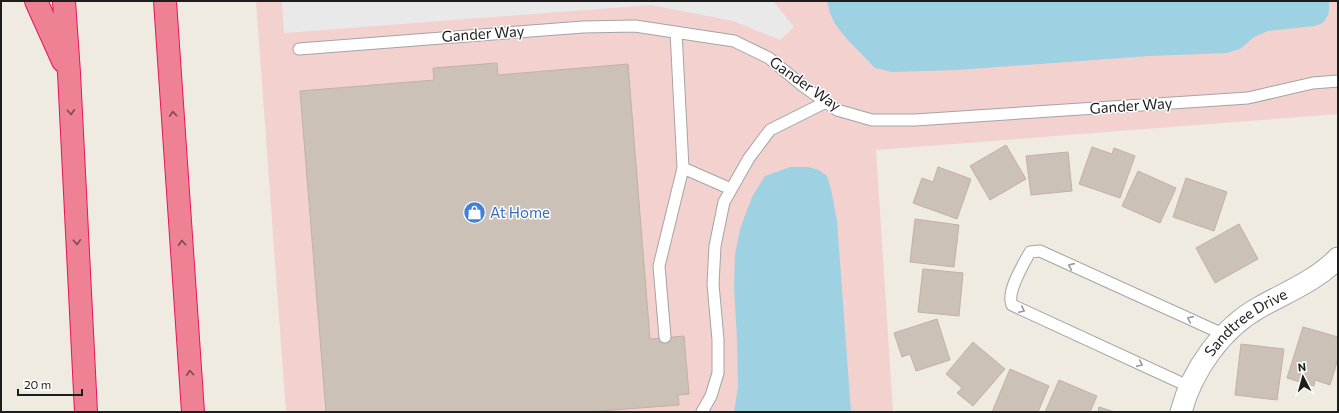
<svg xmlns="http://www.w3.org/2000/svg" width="1339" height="413" viewBox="0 0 1339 413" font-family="Commissioner,sans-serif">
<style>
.commercial{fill:#f2d1cf}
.parking{fill:#e9e9e9}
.water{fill:#9ed1e1}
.building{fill:#cbc1b7;stroke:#c2b1a3}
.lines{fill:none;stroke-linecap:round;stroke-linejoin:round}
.lane-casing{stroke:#a4a4a4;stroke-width:13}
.street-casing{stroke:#a4a4a4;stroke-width:23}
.highway-casing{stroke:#e7155a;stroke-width:24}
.lane{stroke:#fff;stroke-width:11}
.street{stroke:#fff;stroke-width:21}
.highway{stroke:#ee8294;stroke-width:22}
.oneway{stroke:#7b4a53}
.oneway2{stroke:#999}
.labels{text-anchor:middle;stroke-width:3;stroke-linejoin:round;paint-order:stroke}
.street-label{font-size:15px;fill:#1d1d1d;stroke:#fff}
.shop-label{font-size:15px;fill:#366cbe;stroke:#fff;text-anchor:start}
</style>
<rect width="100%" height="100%" fill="#efebe1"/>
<path class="commercial" d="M256 1H1338V114L876 150 893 412H286Z"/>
<path class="parking" d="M282 1H773L794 27 780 40 733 21 651 5 284 33Z"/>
<path class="water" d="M827 1H1329V12L1324 22 1315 26 1268 31 1254 37 1240 49 1227 53 1149 56 957 70 892 72 875 68 846 38 835 24 830 13Z
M790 167H808L819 170 827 176 831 189 837 221 851 412H734L738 387 737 339 734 287 735 255 740 229 752 197 765 176Z"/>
<path class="building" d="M497 63 498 75 628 64 650 339 684 336 689 394 678 395 679 405 586 412H326L300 91 434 80 433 68Z
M1006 145 1026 179 990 200 970 166Z
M1092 147 1112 154 1114 148 1135 156 1120 198 1079 184Z
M1068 152 1072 191 1031 195 1026 156Z
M938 167 971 179 957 219 913 203 922 178 933 182Z
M1138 171 1176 188 1160 223 1122 206Z
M1186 178 1227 192 1214 231 1173 217Z
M915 219 959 225 954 267 910 262Z
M1239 224 1258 259 1215 283 1196 248Z
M923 269 963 273 959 316 918 312Z
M937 319 950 360 916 371 910 354 902 357 894 333Z
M1303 327 1338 337V359L1330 385 1315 380 1314 386 1287 378Z
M973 342 1005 369 973 406 957 393 962 388 946 374Z
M1241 344 1284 349 1277 400 1235 395Z
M1010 369 1049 386 1038 412H992Z
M1059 380 1097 396 1090 412H1045Z
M1099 407 1115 412H1098Z"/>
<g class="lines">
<defs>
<path id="lane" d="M676 32 683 168 731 189
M299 49 583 27 635 26 734 41 769 58 803 86 837 110 872 120H915L1248 98 1313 83 1338 81
M665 337 659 266 683 168
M1190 387 1012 305C1006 292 1023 265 1030 252L1040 251 1225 335
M702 412 711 396 718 373V340L713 284 715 246 724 202 749 158 770 130 826 102"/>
<g id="street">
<path id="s1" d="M1181 412C1192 370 1222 328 1260 307 1287 292 1317 280 1338 258"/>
</g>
<path id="highway" d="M36 1 63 61
M64 1 69 73 86 412
M165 1 193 412"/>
</defs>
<use href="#lane" class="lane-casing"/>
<use href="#street" class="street-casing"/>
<use href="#highway" class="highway-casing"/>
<use href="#lane" class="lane"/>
<use href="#street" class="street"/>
<use href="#highway" class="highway"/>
</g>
<defs><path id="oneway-chevron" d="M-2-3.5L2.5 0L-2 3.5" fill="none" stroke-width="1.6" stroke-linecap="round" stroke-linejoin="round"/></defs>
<g class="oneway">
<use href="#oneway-chevron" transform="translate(71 112) rotate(87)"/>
<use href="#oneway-chevron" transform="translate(173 114) rotate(-94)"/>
<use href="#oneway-chevron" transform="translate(77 242) rotate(87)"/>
<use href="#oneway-chevron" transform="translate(182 243) rotate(-94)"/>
<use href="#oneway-chevron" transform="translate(190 373) rotate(-94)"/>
</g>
<g class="oneway2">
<use href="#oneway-chevron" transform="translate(1071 266) rotate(-156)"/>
<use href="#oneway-chevron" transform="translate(1022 310) rotate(25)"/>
<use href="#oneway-chevron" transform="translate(1190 319) rotate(-156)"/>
<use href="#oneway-chevron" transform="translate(1140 364) rotate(25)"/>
</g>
<defs>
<symbol id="shop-disc" viewBox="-11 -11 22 22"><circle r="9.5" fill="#3f7fe0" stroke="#fff"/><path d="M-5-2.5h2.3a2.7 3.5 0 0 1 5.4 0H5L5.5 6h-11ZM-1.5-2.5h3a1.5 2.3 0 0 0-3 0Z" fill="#fff"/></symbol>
</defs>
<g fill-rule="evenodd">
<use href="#shop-disc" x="462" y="200" width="25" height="25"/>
</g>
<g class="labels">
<g class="street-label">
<text transform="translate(483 34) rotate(-4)" y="5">Gander Way</text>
<text transform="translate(805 84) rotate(35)" y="5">Gander Way</text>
<text transform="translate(1131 106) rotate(-4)" y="5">Gander Way</text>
<text dy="5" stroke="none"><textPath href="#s1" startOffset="114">Sandtree Drive</textPath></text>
</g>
<g class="shop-label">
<text x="490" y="218">At Home</text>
</g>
</g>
<rect width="1339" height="413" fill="none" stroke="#1d1d1d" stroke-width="4"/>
<g transform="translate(1303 377) rotate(354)" stroke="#ffffff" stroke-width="3" paint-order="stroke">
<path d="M0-3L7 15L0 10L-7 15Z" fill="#1d1d1d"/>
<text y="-6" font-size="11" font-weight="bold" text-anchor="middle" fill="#1d1d1d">N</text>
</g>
<path d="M18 389v6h64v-6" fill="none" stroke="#1d1d1d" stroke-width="2"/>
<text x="24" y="389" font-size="12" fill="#1d1d1d" stroke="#ffffff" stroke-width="3" paint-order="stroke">20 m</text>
</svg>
